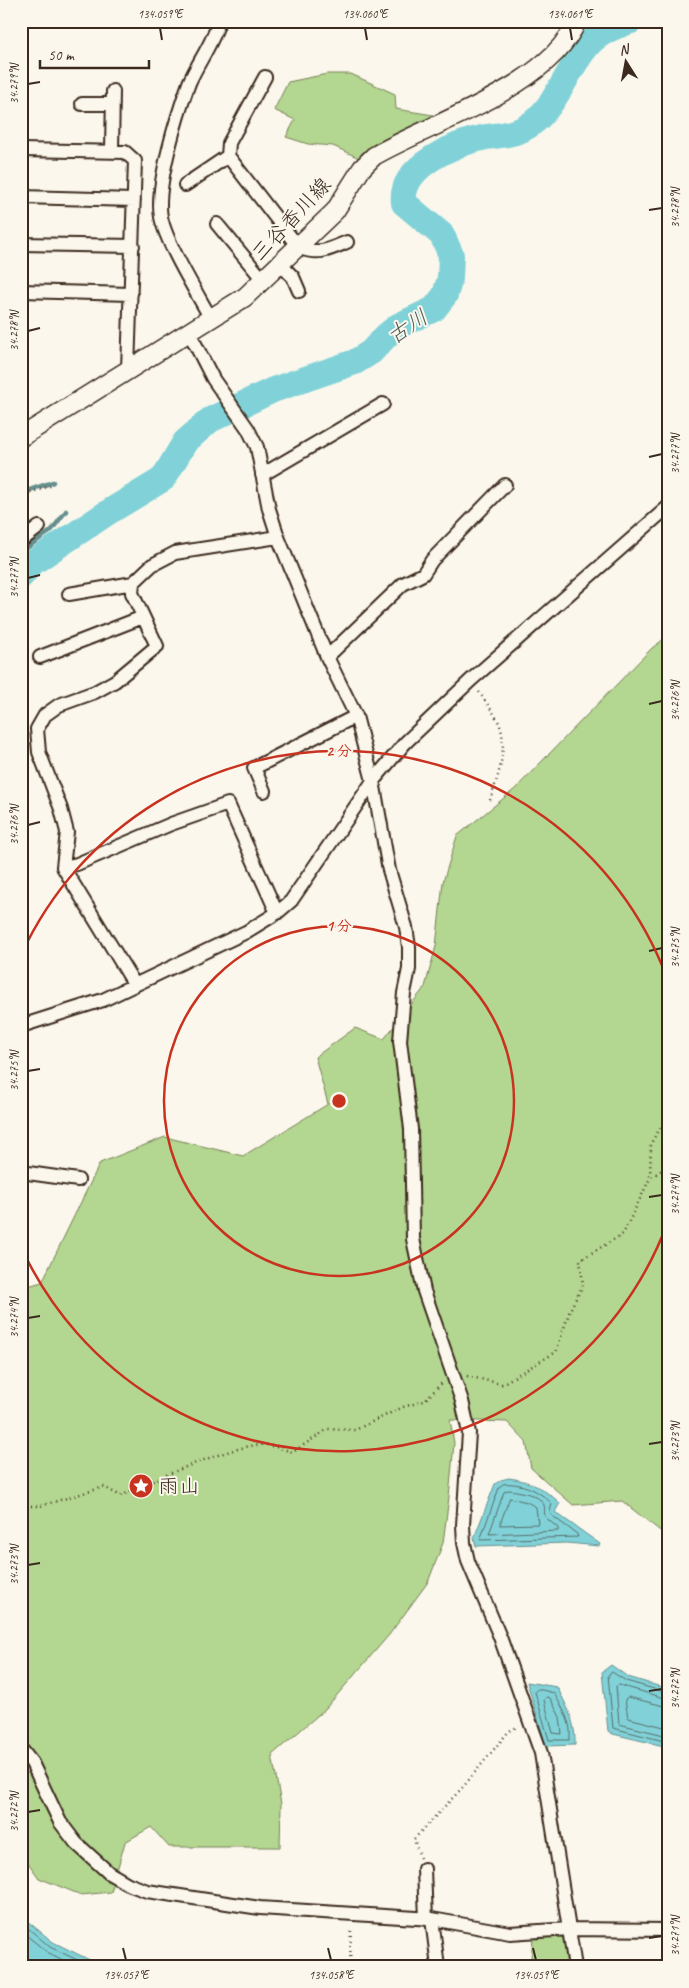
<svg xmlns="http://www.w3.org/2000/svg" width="689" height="1988" viewBox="0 0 689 1988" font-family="Caveat,'Klee One',sans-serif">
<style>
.green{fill:#b3d690;stroke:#778057}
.water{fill:#81d2d8;stroke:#658f8e}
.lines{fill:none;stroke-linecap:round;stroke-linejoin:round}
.shore{stroke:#576d68;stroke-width:1}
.stream{stroke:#658f8e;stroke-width:4.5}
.river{stroke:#81d2d8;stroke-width:26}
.minor-casing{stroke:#3b2a1e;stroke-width:16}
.secondary-casing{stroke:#3b2a1e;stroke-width:21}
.path{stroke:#3b2a1e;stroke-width:2.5;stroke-dasharray:1 4;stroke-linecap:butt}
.minor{stroke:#fbf7ec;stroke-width:12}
.secondary{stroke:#fbf7ec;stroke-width:18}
.ticks{fill:none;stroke:#3b2a1e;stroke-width:2}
.ring{fill:none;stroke:#c8321e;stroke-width:2.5}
.labels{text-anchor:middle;stroke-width:4;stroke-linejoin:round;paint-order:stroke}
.street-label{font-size:21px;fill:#3b2a1e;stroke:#fbf7ec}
.poi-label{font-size:21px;fill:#3b2a1e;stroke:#fbf7ec;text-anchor:start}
.water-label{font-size:22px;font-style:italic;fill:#505c56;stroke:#fbf7ec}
.centre{fill:#c8321e;stroke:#fbf7ec;stroke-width:2.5}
.ring-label{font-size:15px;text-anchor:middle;font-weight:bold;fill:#c8321e;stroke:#fbf7ec;stroke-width:4;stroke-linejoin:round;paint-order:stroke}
.neatline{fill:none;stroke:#3b2a1e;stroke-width:2}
.ticks-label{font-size:12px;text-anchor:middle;fill:#3b2a1e}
</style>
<rect width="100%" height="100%" fill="#fbf7ec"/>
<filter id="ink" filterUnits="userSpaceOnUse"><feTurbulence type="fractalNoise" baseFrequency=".02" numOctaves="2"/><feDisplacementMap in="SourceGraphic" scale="10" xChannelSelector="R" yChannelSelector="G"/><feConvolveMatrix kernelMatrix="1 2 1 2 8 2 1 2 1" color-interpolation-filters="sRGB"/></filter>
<g filter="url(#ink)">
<path class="green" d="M327 74H351L395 94 396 109 433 115 430 121 369 148 362 153 359 158 333 146 308 144 286 137 295 120 274 110 288 82Z
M668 636V1537L622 1501 573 1505 531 1468 526 1442 507 1422 450 1420 454 1443 449 1497 443 1543 428 1582 389 1635 325 1709 272 1755 281 1804 280 1847H169L151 1827 125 1842 111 1892 81 1895 39 1878 21 1853V1288L42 1282 100 1163 165 1137 243 1156 328 1104 315 1057 355 1028 384 1039 425 987 436 946 443 882 457 836 515 789 652 648Z
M558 1935 565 1940 568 1967H530L533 1938Z"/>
<path class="water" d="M509 1478C531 1481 544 1489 560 1503L555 1512 600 1544 599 1546 567 1543 476 1546 474 1538 495 1484 501 1480Z
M611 1665 628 1677 668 1689V1747L613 1734 608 1731 602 1672Z
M527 1682 557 1687C567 1706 576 1723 575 1745L546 1746Z
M21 1916 53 1942 104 1967H21Z"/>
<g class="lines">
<path class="shore" d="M503 1484C522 1482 540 1491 552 1504L550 1511 551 1515 577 1534 578 1537 480 1540 499 1488Z
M509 1490C518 1491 540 1494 544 1505 545 1508 544 1513 545 1517L558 1528V1531L489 1534 504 1492Z
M510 1498 527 1502 536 1507 538 1524 500 1525Z
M538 1689 554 1693C561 1706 574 1725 569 1740H549L535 1692Z
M668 1693 626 1681 612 1672 608 1675 613 1728 668 1742
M547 1697 550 1698 560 1717 562 1734 553 1733 544 1700Z
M668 1699 619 1685 616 1686 619 1724 668 1736
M668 1707 628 1697 625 1699 628 1718 668 1728
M21 1922 50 1947 92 1967
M21 1931 47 1952 77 1967"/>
<path class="stream" d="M21 493 53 482
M21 552 51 531 66 511"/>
<path class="river" d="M21 576 32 563 107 513 163 479 185 442 210 420 273 390 355 362 371 352 387 335 398 326 434 309 445 295 450 278 451 255 442 235 404 203C399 166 456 143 486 137 499 135 511 135 523 129 557 112 567 64 593 40 604 30 617 26 631 21"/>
<defs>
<path id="minor" d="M265 77 229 143 228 156 299 248C320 255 328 250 347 242
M82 104H113
M21 150 125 152 135 161 128 370
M112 151 113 91
M185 185 228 156
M21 197 134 200
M217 224 264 281
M21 244 133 246
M281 265 293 277 299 291
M21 291 131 294
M211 319C197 293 166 243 161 217 155 186 178 113 189 83 198 62 213 43 219 21
M189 332 213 379 248 429 257 447 269 509 278 537 327 657 356 716 373 781 389 870 406 927 409 947V969L404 993 400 1041 411 1129 413 1239 424 1291 462 1401 469 1433 463 1525 464 1543 468 1561 500 1637 541 1753 575 1967
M262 475 383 404
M21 541 39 527
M69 594 133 583
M40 657 143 617
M327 657 403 584 423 574 432 560 505 485
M264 791 254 768 356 716
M63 867 77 864 171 824 228 804 277 913
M135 985 63 867 67 832 61 809 39 752 37 729 45 715 59 705 95 692 115 681 157 646 132 593 133 583 152 565 175 553 278 537
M21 1026 103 1000 246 932 277 913 291 901 373 781 405 743 471 680 668 507
M21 1172 78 1180
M21 1749 32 1763 60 1822 76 1843 109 1873 128 1884 147 1891 260 1908 432 1919 510 1933 569 1929 668 1930
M424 1869 426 1919
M432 1919 438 1967"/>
<path id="secondary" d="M21 437 245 297 335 211 362 168 374 156C433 122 549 87 577 21"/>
</defs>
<use href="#minor" class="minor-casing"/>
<use href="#secondary" class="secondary-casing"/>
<path class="path" d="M21 496 53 485
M479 692C485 701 493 711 498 721 510 746 497 779 489 803
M668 1115 651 1143 650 1178 668 1166
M467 1376 502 1384 556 1352 570 1310 583 1285 580 1260 623 1234 650 1178
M21 1506H40L104 1487 121 1496C149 1482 239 1441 267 1445 275 1446 285 1450 293 1452L328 1429 355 1430 403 1407 424 1401 442 1383
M420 1858 414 1839 463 1787 509 1731 519 1726
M350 1967 351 1927"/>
<use href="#minor" class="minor"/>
<use href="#secondary" class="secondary"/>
</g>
</g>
<path class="ticks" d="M160 28 162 40M365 28 367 40M570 28 572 40M28 84 40 82M649 210 662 208M28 331 40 328M649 457 662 454M28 578 40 575M649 704 662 701M28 825 40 822M649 951 662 948M28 1071 40 1069M649 1197 662 1195M28 1318 40 1316M649 1444 662 1442M28 1565 40 1563M649 1691 662 1689M28 1812 40 1810M649 1938 662 1936M123 1948 126 1960M328 1948 331 1960M533 1948 536 1960"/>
<g class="ring">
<circle cx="339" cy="1101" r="175"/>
<path d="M667 1224A350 350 0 0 1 22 1249M22 953A350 350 0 0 1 667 978"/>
</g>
<defs>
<symbol id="sight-disc" viewBox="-11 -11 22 22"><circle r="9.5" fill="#c8321e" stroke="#fbf7ec"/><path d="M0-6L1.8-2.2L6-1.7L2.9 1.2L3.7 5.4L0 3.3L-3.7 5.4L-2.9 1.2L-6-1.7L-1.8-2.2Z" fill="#fff"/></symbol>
</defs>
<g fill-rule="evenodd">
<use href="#sight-disc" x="127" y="1472" width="28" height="28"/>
</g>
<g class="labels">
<g class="street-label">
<text transform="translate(291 219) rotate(-47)" y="7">三谷香川線</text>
</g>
<g class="poi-label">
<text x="158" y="1493">雨山</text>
</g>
<g class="water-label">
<text transform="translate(407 326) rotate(-33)" y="8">古川</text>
</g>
</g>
<circle cx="339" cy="1101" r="8" class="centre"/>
<g class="ring-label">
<text x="339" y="756">2 分</text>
<text x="339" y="931">1 分</text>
</g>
<rect width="689" height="1988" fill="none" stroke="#fbf7ec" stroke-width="55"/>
<g transform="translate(626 62) rotate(349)" stroke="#fbf7ec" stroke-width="4" paint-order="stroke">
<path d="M0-4L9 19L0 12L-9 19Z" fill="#3b2a1e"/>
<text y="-8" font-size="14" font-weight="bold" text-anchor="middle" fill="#3b2a1e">N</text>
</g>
<path d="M40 60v8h109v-8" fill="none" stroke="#3b2a1e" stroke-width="2.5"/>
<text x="48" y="60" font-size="15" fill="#3b2a1e" stroke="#fbf7ec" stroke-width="4" paint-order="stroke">50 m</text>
<rect x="28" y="28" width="634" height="1932" class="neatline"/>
<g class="ticks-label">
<text x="160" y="18">134.059°E</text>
<text x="365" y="18">134.060°E</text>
<text x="570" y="18">134.061°E</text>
<text transform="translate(14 84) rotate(-90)" y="4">34.279°N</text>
<text transform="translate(675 208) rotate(-90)" y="4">34.278°N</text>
<text transform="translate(14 331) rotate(-90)" y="4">34.278°N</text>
<text transform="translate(675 454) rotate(-90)" y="4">34.277°N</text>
<text transform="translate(14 578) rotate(-90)" y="4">34.277°N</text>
<text transform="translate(675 701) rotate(-90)" y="4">34.276°N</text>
<text transform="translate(14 825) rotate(-90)" y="4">34.276°N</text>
<text transform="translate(675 948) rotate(-90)" y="4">34.275°N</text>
<text transform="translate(14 1071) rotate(-90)" y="4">34.275°N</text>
<text transform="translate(675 1195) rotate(-90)" y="4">34.274°N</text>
<text transform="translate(14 1318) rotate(-90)" y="4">34.274°N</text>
<text transform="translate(675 1442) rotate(-90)" y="4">34.273°N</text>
<text transform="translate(14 1565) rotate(-90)" y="4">34.273°N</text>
<text transform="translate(675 1689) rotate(-90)" y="4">34.272°N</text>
<text transform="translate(14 1812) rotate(-90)" y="4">34.272°N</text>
<text transform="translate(675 1936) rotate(-90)" y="4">34.271°N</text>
<text x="126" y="1979">134.057°E</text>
<text x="331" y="1979">134.058°E</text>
<text x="536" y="1979">134.059°E</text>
</g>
</svg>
